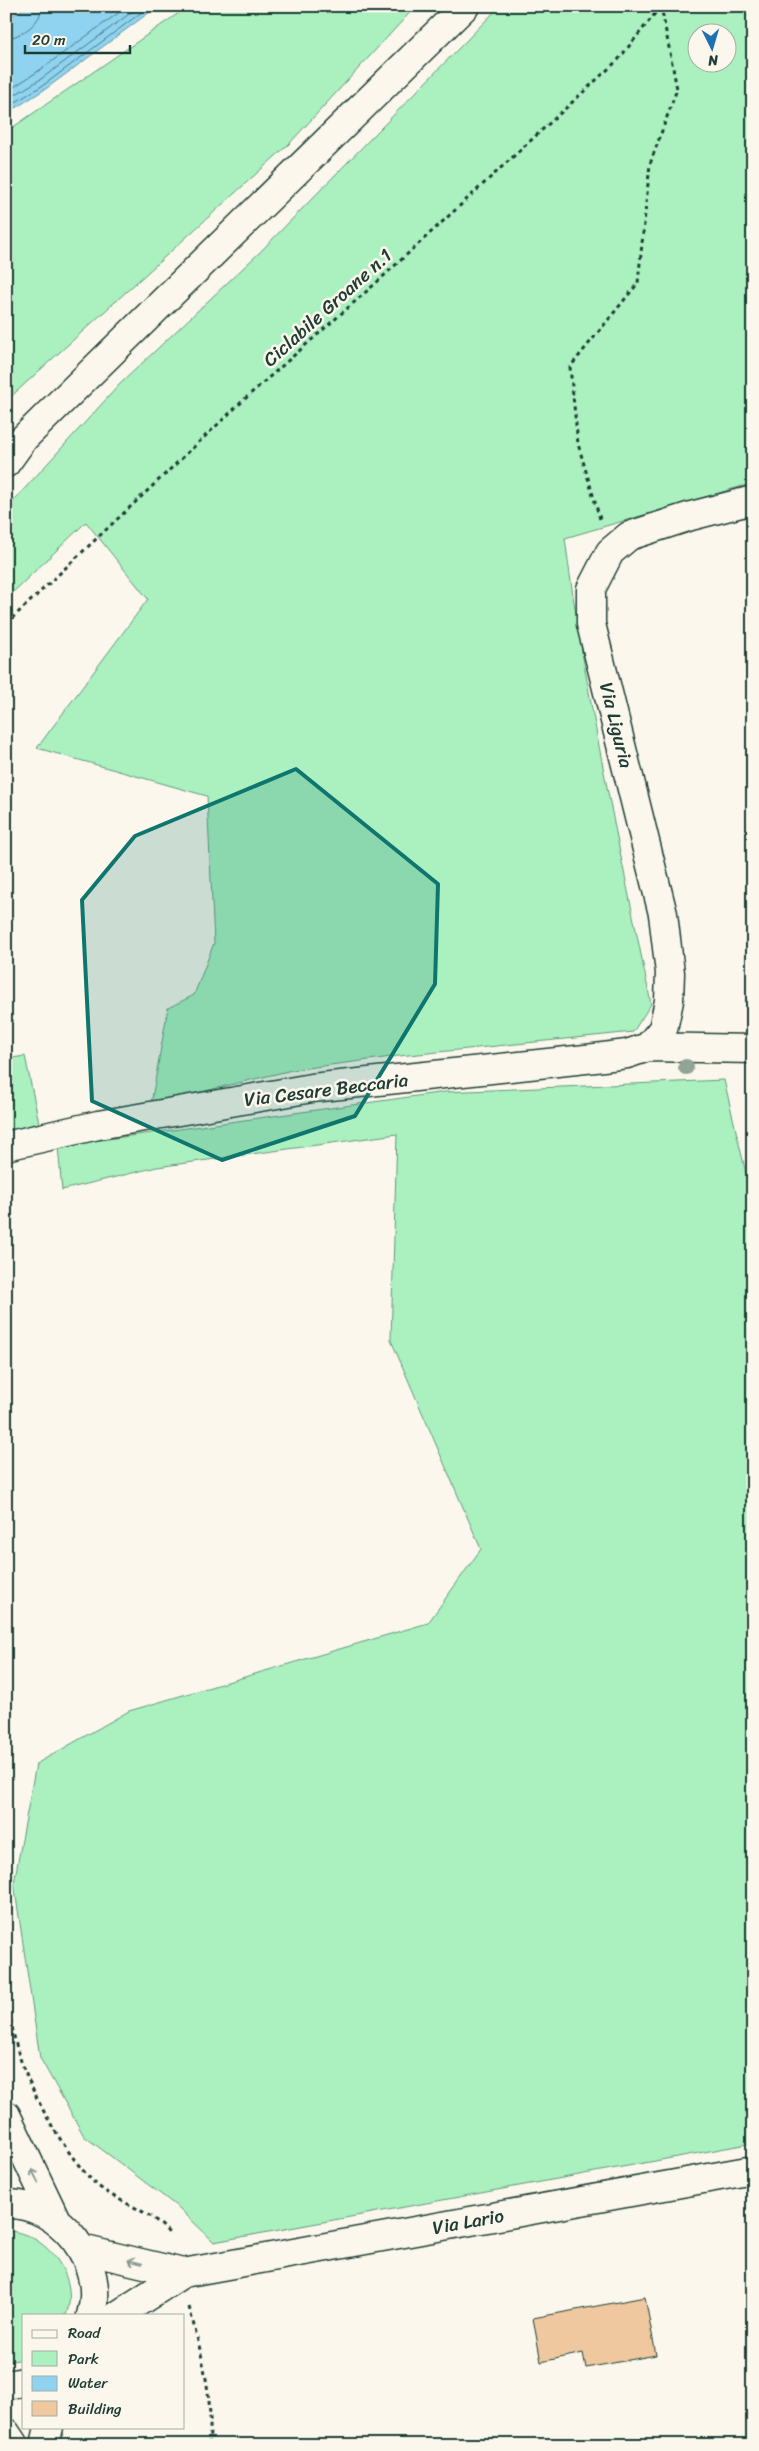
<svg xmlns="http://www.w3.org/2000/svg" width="759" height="2451" viewBox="0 0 759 2451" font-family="Sriracha,sans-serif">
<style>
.green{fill:#aaf1bf;stroke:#64977a;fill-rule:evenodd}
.water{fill:#8fd3f0;stroke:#6297a5}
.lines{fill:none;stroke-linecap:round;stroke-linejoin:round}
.shore{stroke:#4c797f;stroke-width:1}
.building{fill:#efc89f;stroke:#1f3d34}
.minor-casing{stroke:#1f3d34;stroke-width:31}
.path{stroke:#1f3d34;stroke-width:3;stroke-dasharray:4 4;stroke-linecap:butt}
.minor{stroke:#fbf7ec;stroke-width:28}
.tree{fill:#91a496}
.oneway{stroke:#8d9a90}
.marked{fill:#0f766e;fill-opacity:0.2;stroke:#0f766e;stroke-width:4;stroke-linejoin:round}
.labels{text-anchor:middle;stroke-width:5;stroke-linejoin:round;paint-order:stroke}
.street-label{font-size:19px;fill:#1f3d34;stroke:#fbf7ec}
</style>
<rect width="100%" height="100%" fill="#fbf7ec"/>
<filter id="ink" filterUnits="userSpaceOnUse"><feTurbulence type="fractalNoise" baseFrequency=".02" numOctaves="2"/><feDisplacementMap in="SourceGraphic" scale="10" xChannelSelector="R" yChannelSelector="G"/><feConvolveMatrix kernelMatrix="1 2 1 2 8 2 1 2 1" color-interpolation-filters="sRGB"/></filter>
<g filter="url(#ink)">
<path class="green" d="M189 6H416L289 144 6 401V132Z
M500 6H753V483L565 538C585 694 620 849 651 1004L633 1032 399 1056 292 1070 151 1104 168 1008 194 995 214 943 207 796 37 748 148 599 86 522 6 599V509L120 384 260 252ZM696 32H726V62H696Z
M25 1056 39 1123 6 1131V1059Z
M724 1080 753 1203V2143L214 2242 179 2208 84 2136 40 2058 14 1883 36 1764 129 1711 428 1623 481 1549 391 1340 397 1134 157 1167 62 1190 58 1146 445 1092Z
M6 2231C45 2231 81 2277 66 2315H24V2359L6 2362Z"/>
<path class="water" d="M27 6H158L47 88 6 114V20Z"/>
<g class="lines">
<path class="shore" d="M6 38C22 37 42 22 42 6
M6 92 37 72 128 6
M6 100 41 79 140 6
M6 108 45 84 150 6"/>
</g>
<path class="building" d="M645 2297 656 2355 586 2368 583 2353 541 2362 533 2318Z"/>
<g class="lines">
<defs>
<path id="minor" d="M6 463 24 438 465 6
M648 1047 663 1029 669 1001 670 973 663 914 591 624V589L610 552 629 536 691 516 753 500
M6 1146 98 1125 312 1088 595 1058 627 1054 648 1047 753 1049
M6 2115 56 2220
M6 2204C60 2202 107 2264 91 2315
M81 2249 183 2273
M118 2315 183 2273 753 2170
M6 2385 24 2382
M6 2433 14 2445
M45 2445 49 2427"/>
</defs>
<use href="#minor" class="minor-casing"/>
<path class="path" d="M600 519 578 444 570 367 638 283 650 164 677 89 661 6
M6 624 249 395 376 283 618 60 661 6
M6 1996C10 2015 13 2036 19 2055 31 2094 67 2158 97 2185 121 2205 153 2210 171 2236
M189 2307C201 2352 214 2398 209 2445"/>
<use href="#minor" class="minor"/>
</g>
<circle class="tree" cx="686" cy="1067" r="8"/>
<defs><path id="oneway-shaft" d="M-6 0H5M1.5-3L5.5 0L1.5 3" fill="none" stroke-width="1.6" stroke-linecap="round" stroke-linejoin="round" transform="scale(1.25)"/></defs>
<g class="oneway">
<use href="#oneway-shaft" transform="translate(35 2176) rotate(-115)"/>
<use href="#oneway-shaft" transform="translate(135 2262) rotate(-167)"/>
</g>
</g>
<path class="marked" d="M296 769 438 884 435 984 355 1116 222 1160 92 1101 82 900 135 836Z"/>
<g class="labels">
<g class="street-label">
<text transform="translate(327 307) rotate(-42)" y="7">Ciclabile Groane n.1</text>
<text transform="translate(617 725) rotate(76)" y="7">Via Liguria</text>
<text transform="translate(326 1089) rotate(-7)" y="7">Via Cesare Beccaria</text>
<text transform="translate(468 2221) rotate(-10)" y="7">Via Lario</text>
</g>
</g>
<rect width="759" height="2451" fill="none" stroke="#fbf7ec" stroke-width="25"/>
<rect x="12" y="12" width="734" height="2426" fill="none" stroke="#1f3d34" stroke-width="2" filter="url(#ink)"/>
<rect x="22" y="2314" width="162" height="115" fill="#fbf7ec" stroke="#a3ada2"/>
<rect x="32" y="2330" width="25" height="8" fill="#fbf7ec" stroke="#a3ada2"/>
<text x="68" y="2338" font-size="15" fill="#1f3d34">Road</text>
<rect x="32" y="2351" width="25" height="15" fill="#aaf1bf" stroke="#a3ada2"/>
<text x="68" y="2364" font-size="15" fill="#1f3d34">Park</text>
<rect x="32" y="2376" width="25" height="15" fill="#8fd3f0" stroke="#a3ada2"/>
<text x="68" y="2388" font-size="15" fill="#1f3d34">Water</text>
<rect x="32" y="2401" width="25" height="15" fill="#efc89f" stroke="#a3ada2"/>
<text x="68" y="2414" font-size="15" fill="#1f3d34">Building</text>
<g transform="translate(712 48) rotate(175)"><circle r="24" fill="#fbf7ec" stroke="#a3ada2"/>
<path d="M0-4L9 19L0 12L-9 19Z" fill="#1f6fb2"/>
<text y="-8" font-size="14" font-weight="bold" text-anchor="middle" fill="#1f3d34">N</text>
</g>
<path d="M25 45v8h105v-8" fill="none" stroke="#1f3d34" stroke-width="2.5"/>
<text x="32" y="45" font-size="15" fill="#1f3d34" stroke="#fbf7ec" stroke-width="4" paint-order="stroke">20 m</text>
</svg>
